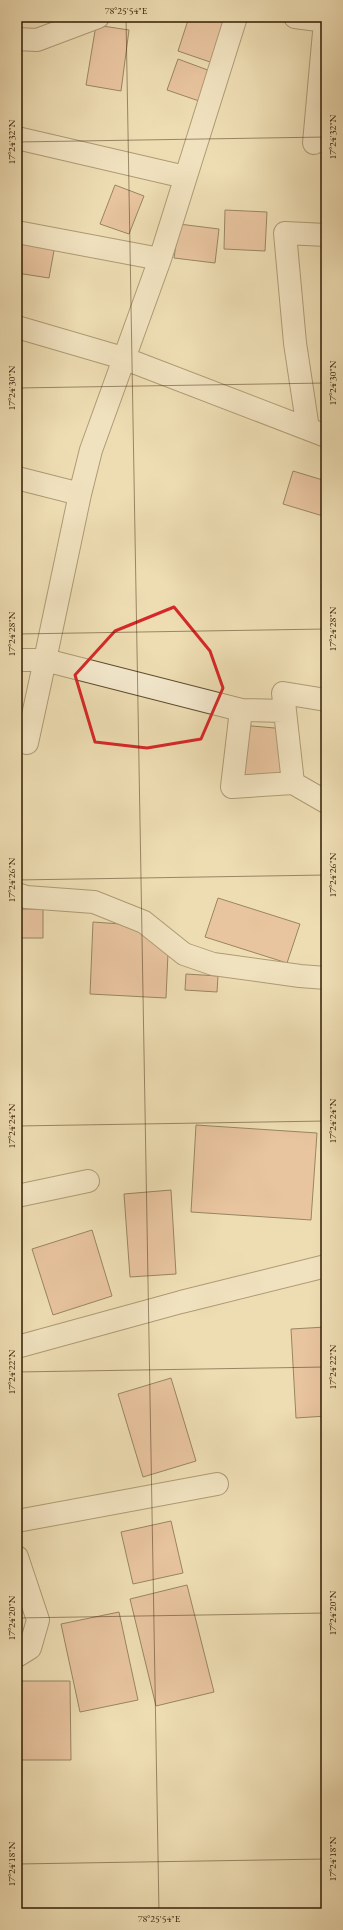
<svg xmlns="http://www.w3.org/2000/svg" width="343" height="1930" viewBox="0 0 343 1930" font-family="'EB Garamond',serif">
<style>
.building{fill:#dfa787;stroke:#301b02}
.lines{fill:none;stroke-linecap:round;stroke-linejoin:round}
.minor-casing{stroke:#604c2e;stroke-width:24}
.minor{stroke:#f4e9ce;stroke-width:22}
.marked{fill:none;stroke:#d62828;stroke-width:3;stroke-linejoin:round}
.ticks{fill:none;stroke:#301b02;stroke-width:1;stroke-opacity:0.45}
.neatline{fill:none;stroke:#301b02;stroke-width:1.5}
.ticks-label{font-size:10px;text-anchor:middle;fill:#301b02}
</style>
<rect width="100%" height="100%" fill="#eeddb3"/>
<filter id="stains"><feTurbulence type="fractalNoise" baseFrequency=".005" numOctaves="4"/><feColorMatrix values="0 0 0 0 .2 0 0 0 0 .09 0 0 0 0 .02 0 0 0 .5 -.17"/></filter>
<radialGradient id="worn" r=".72"><stop offset=".6" stop-color="#630" stop-opacity="0"/><stop offset="1" stop-color="#630" stop-opacity=".3"/></radialGradient>
<path class="building" d="M189 17H209L226 23 213 63 178 51Z
M96 25 129 30 121 91 86 85Z
M178 59 213 72 202 102 167 90Z
M115 185 144 196 129 234 100 224Z
M225 210 267 212 265 251 224 249Z
M179 224 219 229 215 263 174 258Z
M17 239 55 245 49 278 17 273Z
M293 471 326 481V506L323 516 283 504Z
M241 725 286 729 282 781 237 777Z
M218 898 300 924 287 963 205 937Z
M17 909H43V938H17Z
M93 922 135 925 168 953 166 998 90 994Z
M186 974 218 976 217 992 185 990Z
M196 1125 317 1133 311 1220 191 1212Z
M171 1190 176 1274 130 1277 124 1194Z
M92 1230 112 1296 53 1315 32 1249Z
M326 1327V1416L296 1418 291 1329Z
M171 1378 196 1461 143 1477 118 1394Z
M171 1521 183 1573 133 1584 121 1532Z
M187 1585 214 1692 156 1706 130 1599Z
M119 1612 138 1700 80 1712 61 1624Z
M17 1681H70L71 1760H17Z"/>
<g class="lines">
<defs>
<path id="minor" d="M236 17 160 259 91 450 80 494 45 660 241 710 285 711 283 693 326 700
M295 17 326 21
M17 39 37 40 98 17
M17 138 185 177
M314 143 325 21
M17 232 160 259
M17 327 123 358 326 436
M308 429 295 343 285 233 326 235
M17 478 80 494
M17 660H45L27 743
M241 710 232 787 293 783
M285 711 293 783 326 802
M17 894 26 897 94 902 144 922 184 954 213 964 300 976 326 978
M17 1196 88 1181
M17 1347 181 1302 326 1266
M17 1521 217 1484
M17 1557 38 1620 30 1648 17 1656"/>
</defs>
<use href="#minor" class="minor-casing"/>
<use href="#minor" class="minor"/>
</g>
<path d="M0 0H343V1930H0ZM174 607 210 651 223 688 201 739 147 748 95 742 75 675 115 631Z" fill="#eeddb3" fill-opacity=".55" fill-rule="evenodd"/>
<path class="marked" d="M174 607 210 651 223 688 201 739 147 748 95 742 75 675 115 631Z"/>
<path class="ticks" d="M126 17 159 1913M17 142 326 137M17 388 326 383M17 634 326 629M17 880 326 875M17 1126 326 1121M17 1372 326 1367M17 1618 326 1613M17 1864 326 1859"/>
<rect width="343" height="1930" fill="none" stroke="#eeddb3" stroke-width="44"/>
<rect x="22" y="22" width="299" height="1886" class="neatline"/>
<g class="ticks-label">
<text x="126" y="14">78°25'54"E</text>
<text transform="translate(332 137) rotate(-90)" y="4">17°24'32"N</text>
<text transform="translate(11 142) rotate(-90)" y="4">17°24'32"N</text>
<text transform="translate(332 383) rotate(-90)" y="4">17°24'30"N</text>
<text transform="translate(11 388) rotate(-90)" y="4">17°24'30"N</text>
<text transform="translate(332 629) rotate(-90)" y="4">17°24'28"N</text>
<text transform="translate(11 634) rotate(-90)" y="4">17°24'28"N</text>
<text transform="translate(332 875) rotate(-90)" y="4">17°24'26"N</text>
<text transform="translate(11 880) rotate(-90)" y="4">17°24'26"N</text>
<text transform="translate(332 1121) rotate(-90)" y="4">17°24'24"N</text>
<text transform="translate(11 1126) rotate(-90)" y="4">17°24'24"N</text>
<text transform="translate(332 1367) rotate(-90)" y="4">17°24'22"N</text>
<text transform="translate(11 1372) rotate(-90)" y="4">17°24'22"N</text>
<text transform="translate(332 1613) rotate(-90)" y="4">17°24'20"N</text>
<text transform="translate(11 1618) rotate(-90)" y="4">17°24'20"N</text>
<text transform="translate(332 1859) rotate(-90)" y="4">17°24'18"N</text>
<text transform="translate(11 1864) rotate(-90)" y="4">17°24'18"N</text>
<text x="159" y="1922">78°25'54"E</text>
</g>
<rect width="100%" height="100%" filter="url(#stains)"/>
<rect width="100%" height="100%" fill="url(#worn)"/>
</svg>
